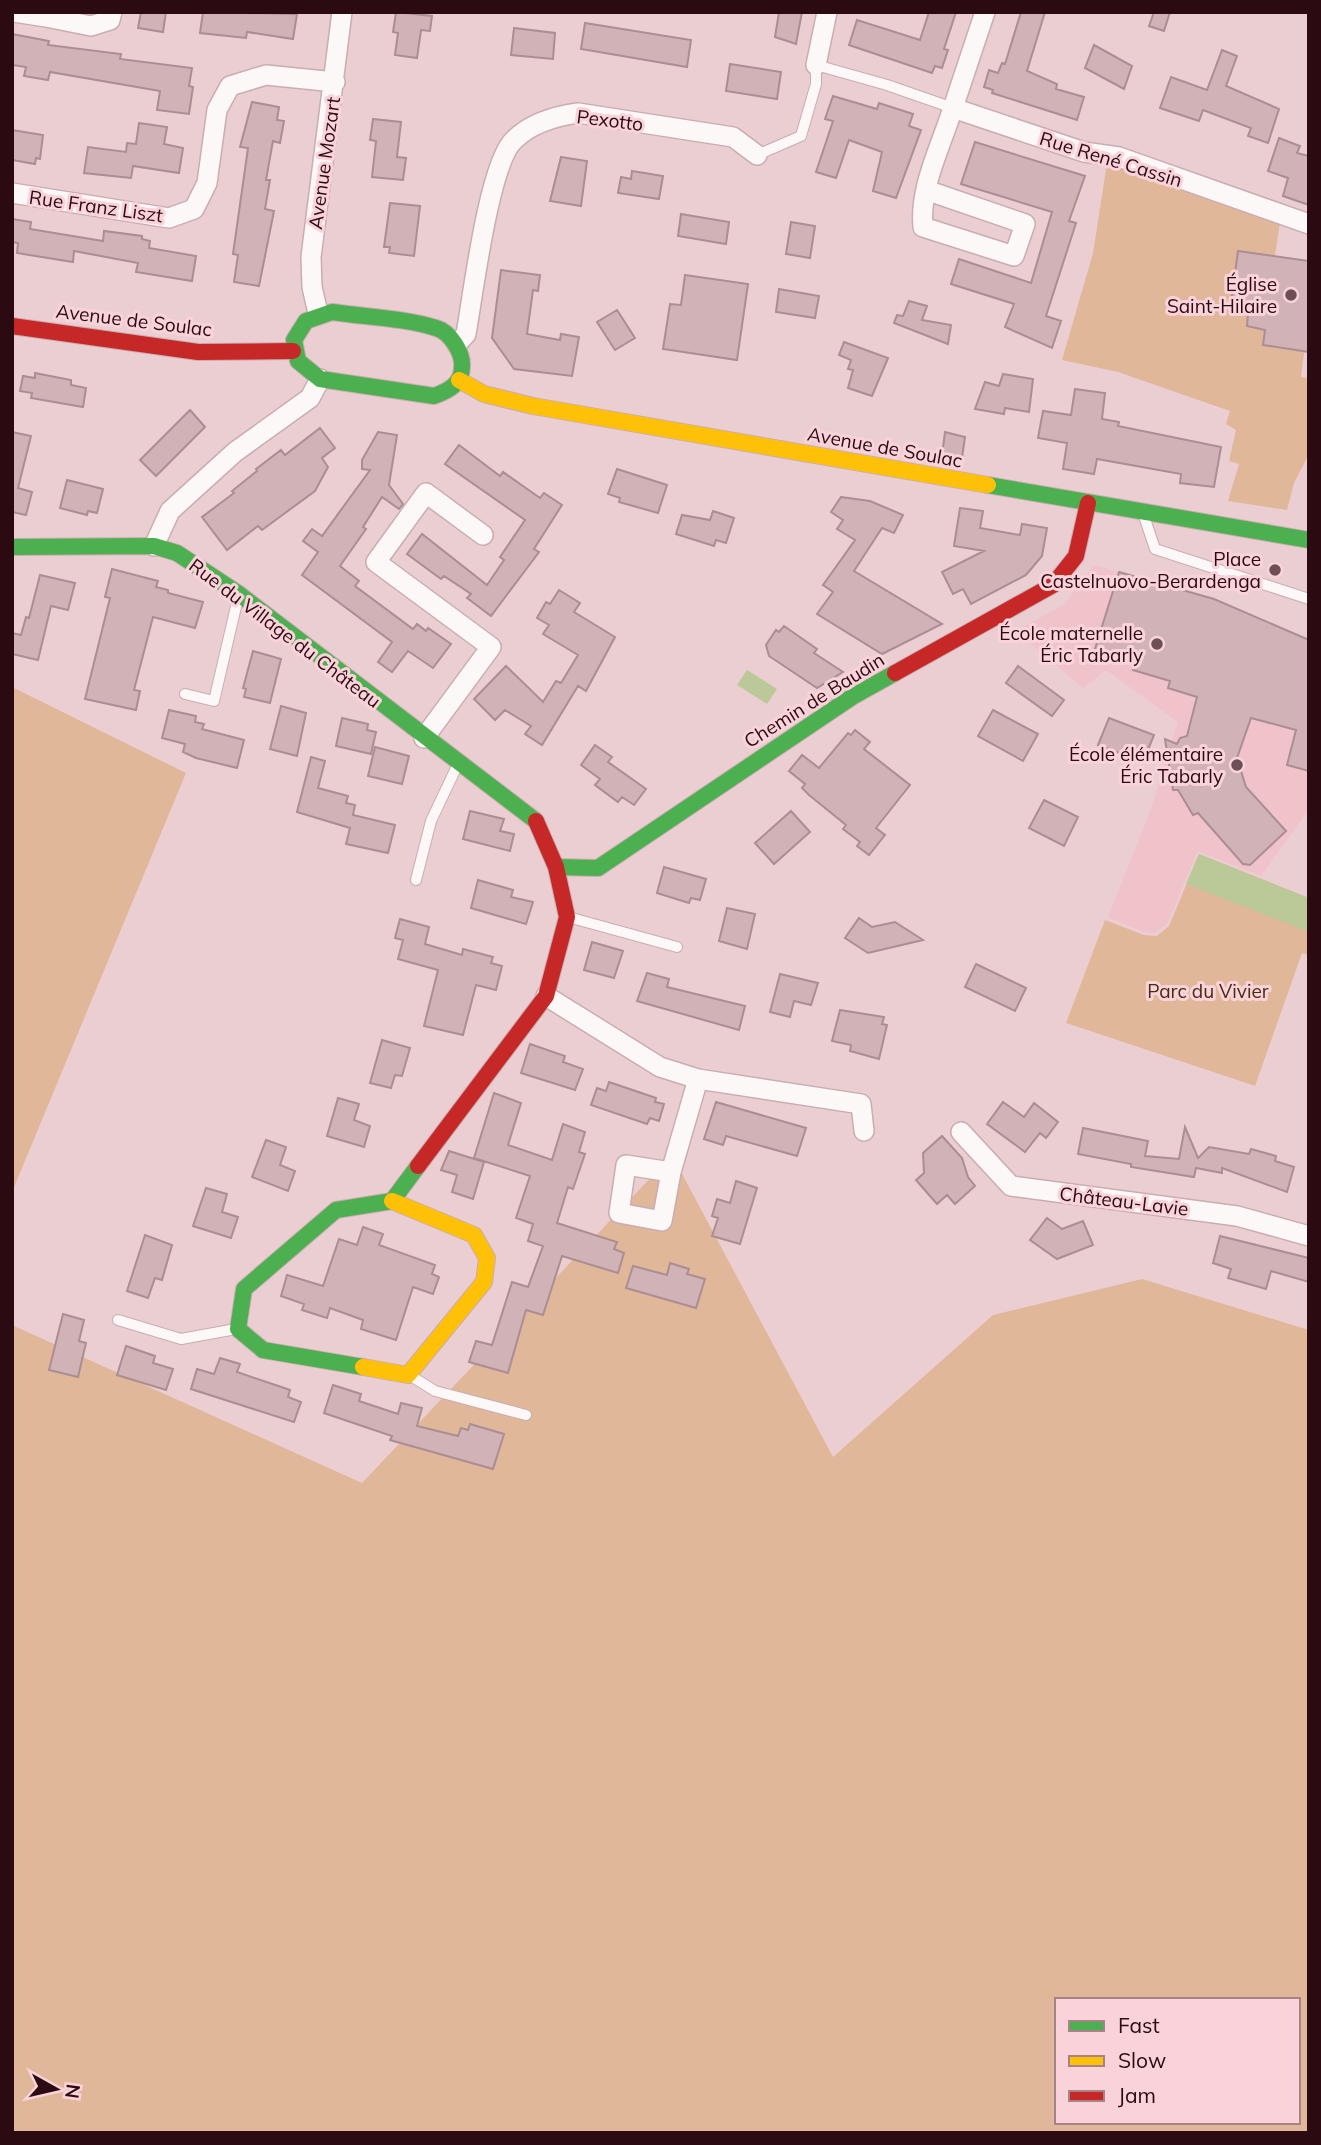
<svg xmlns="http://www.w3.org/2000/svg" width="1321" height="2145" viewBox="0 0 1321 2145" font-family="Mulish,sans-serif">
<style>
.built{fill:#f0c2c9}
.green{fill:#e1b799;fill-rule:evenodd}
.water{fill:#bac997}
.building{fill:#d0b2b7;stroke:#aa8e93;stroke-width:2}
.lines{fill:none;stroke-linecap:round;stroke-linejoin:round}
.lane-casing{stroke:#caacb1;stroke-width:12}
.street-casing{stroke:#caacb1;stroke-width:22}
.fast-casing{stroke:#caacb1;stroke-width:18}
.slow-casing{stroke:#caacb1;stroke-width:18}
.jam-casing{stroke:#caacb1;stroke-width:18}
.lane{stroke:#fcf8f8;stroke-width:10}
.street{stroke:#fcf8f8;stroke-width:19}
.fast{stroke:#4caf50;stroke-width:16}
.slow{stroke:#ffc107;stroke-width:16}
.jam{stroke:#c62828;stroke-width:16}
.poi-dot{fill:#6e4f55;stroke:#f9d3d9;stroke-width:2.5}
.labels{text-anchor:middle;stroke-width:6;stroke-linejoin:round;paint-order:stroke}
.street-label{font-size:19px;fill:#2b0a12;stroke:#f9d3d9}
.poi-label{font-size:19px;fill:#2b0a12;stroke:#f9d3d9;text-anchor:end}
.park-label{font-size:19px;fill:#452d11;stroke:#f9d3d9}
</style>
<rect width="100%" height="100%" fill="#ebced2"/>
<path class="built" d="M1094 565 1214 599 1309 640V809L1261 876 1198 851 1167 924 1155 933 1144 932 1108 917 1150 812 1178 722 1106 670 1083 688 1016 631 1065 604Z"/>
<path class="green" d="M1108 157 1280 222 1275 256 1238 251 1230 310 1248 313 1247 326 1265 330 1263 345 1291 350 1305 346 1301 377 1309 378V454L1294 483 1287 510 1228 501 1239 464 1229 461 1236 430 1226 424 1230 411 1118 372 1062 360 1093 253Z
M12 687 186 773 12 1192Z
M1199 854 1309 898V955L1302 953 1255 1086 1066 1023 1105 920 1144 935 1157 936 1169 926Z
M672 1155 833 1457 993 1315 1142 1279 1309 1330V2133H12V1325L362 1483ZM1057 2000H1298V2122H1057Z"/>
<path class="water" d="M747 670 777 689 767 704 737 685Z
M1199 854 1309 898V932L1186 884Z"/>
<path class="building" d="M141 12H166L163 32 138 28Z
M203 12 297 14 293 39 247 32 246 38 200 33Z
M396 12 432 16 430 31 421 30 417 58 395 55 398 33 393 32Z
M779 12H802L796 44 775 37Z
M929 12H956L944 49 948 50 942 68 935 66 932 73 849 45 857 20 920 40Z
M1021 12H1045L1027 71 1057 84 1056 89 1084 97 1077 120 992 93 993 90 984 87 989 70 998 73 1002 63 1005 64Z
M1154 12H1170L1164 31 1149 26Z
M585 23 691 40 687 67 581 49Z
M514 28 555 33 553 59 511 55Z
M12 34 49 41 48 45 121 54 120 59 192 68 189 86 193 87 189 114 157 110 160 91 50 72 48 80 24 76 26 67 12 65Z
M1094 45 1132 66 1124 89 1085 68Z
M1222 50 1237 56 1226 86 1279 109 1268 143 1248 136 1251 128 1203 110 1199 121 1160 108 1171 77 1207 90Z
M730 64 781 72 777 99 726 91Z
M833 96 877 109 879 103 913 114 909 126 921 130 896 198 873 191 882 152 849 140 836 178 816 172 833 121 825 119Z
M252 102 279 107 277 120 284 121 280 143 273 141 266 180H270L265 209 274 211 259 286 234 282 238 255 233 254 248 148 240 147Z
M373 119 401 122 397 157 406 158 403 180 372 177 376 141 370 140Z
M139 123 167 127 164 144 183 148 179 173 133 166 131 178 84 173 88 147 126 152 127 143 136 144Z
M12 130 43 135 40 159 36 158 35 164 12 160Z
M1279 138 1300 146 1297 153 1309 156V205L1283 196 1288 178 1268 171Z
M975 142 1085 176 1069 221 1076 223 1046 316 1061 321 1052 348 1005 327 1014 304 951 284 959 259 1031 283 1052 212 961 184Z
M561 157 587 161 581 206 550 201Z
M632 171 663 176 659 199 618 193 621 177 631 179Z
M390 203 420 206 414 256 389 253 390 247H384Z
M681 214 729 222 726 244 678 236Z
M12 219 31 222 30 229 103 241 104 231 142 236V239L150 241 149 248 196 256 192 281 136 272 138 263 74 251 73 262 17 253 18 243 12 242Z
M791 222 815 226 810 258 786 254Z
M1238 251 1309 261V352L1263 345 1265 330 1247 326 1248 313 1230 310Z
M501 270 540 275 538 291 533 290 527 334 560 340 561 334 579 337 572 376 514 369 492 338Z
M685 275 748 284 737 360 663 349 670 304 681 305Z
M779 289 819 296 815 318 776 312Z
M909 301 927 306 922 320 951 325 948 344 894 323 897 315 903 316Z
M617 310 635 338 615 350 597 322Z
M844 342 888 358 872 396 848 388 853 370 848 369 851 360 839 355Z
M35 373 71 380V385L86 388 83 407 31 398 32 393 20 391 23 376 35 378Z
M1003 374 1033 379 1029 412 1005 408 1004 414 975 409 985 382 999 386Z
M1075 389 1105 393 1102 419 1119 422 1118 426 1221 447 1214 487 1180 483 1181 474 1097 459 1094 474 1063 469 1067 443 1038 438 1043 411 1071 415Z
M190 410 205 427 156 476 140 460Z
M320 428 335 448 322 458 328 467 315 491 262 530 258 526 227 550 202 517 234 493 232 491 257 471 256 469 281 450 285 455Z
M12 432 31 436 18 488 32 492 26 515 12 512Z
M378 432 397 435 389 485 403 504 399 509 382 497 363 527 366 529 340 566 359 581 355 586 413 629 417 624 426 631 428 628 451 644 433 668 408 651 392 672 378 662 392 642 302 575 318 552 303 541 312 529 322 536 370 470 362 469V460Z
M945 432 965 437 962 458 942 455Z
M459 445 500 476 503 472 540 498 544 493 562 505 534 549 539 552 491 616 467 598 471 594 444 576 441 579 407 554 422 534 487 585 504 560 500 557 525 520 445 464Z
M617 469 667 485 658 513 619 502 620 498 608 494Z
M67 480 103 489 97 513 88 511 87 515 60 508Z
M841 497 870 501 903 515 894 533 882 528 854 571 942 624 882 654 817 614 833 592 823 585 855 540 837 529 843 520 831 512Z
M960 508 983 511 980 528 1020 535 1022 524 1047 528 1042 556 1026 575 971 604 963 589 953 594 942 572 984 551 954 546Z
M713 511 734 518 726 543 716 540 714 546 676 534 682 515 710 520Z
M112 569 158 581 156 587 168 590V593L203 602 195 628 153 617 134 690 140 691 136 710 85 699 110 598 105 597Z
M1119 572 1214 599 1309 640V771L1287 765 1296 730 1251 718 1237 758 1246 787 1286 831 1250 865 1243 864 1198 813 1193 815 1178 790H1173L1165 739 1177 744 1180 738 1187 736 1197 697 1168 688 1170 681 1133 670 1135 663 1094 652Z
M40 575 75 583 68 610 51 606 38 660 12 654V633L21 635 26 617 29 618Z
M559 590 580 603 574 612 615 637 586 691 578 686 542 745 525 734 531 726 505 710 495 720 474 699 506 666 543 702 556 681 561 683 578 655 543 634 549 625 537 618 546 602 550 604Z
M784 626 817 649 814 653 843 672 817 688 769 656 766 645 776 630 779 632Z
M253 651 281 659 270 703 244 697 246 689 243 688Z
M1018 666 1064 700 1052 716 1006 683Z
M281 706 306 713 297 756 270 749Z
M169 710 196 716 195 722 204 724 202 729 244 740 237 768 196 758 183 752 185 744 162 738Z
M993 710 1038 734 1023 761 978 736Z
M342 718 368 724 367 730 376 732 371 754 336 746Z
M1109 718 1154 735 1143 762 1098 745Z
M855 730 870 742 864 749 910 785 876 828 885 835 869 855 857 846 860 842 843 829 846 825 809 795 802 788 805 784 789 771 802 755 819 768 848 733 851 735Z
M595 745 612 757 608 762 646 789 634 805 622 797 618 802 595 785 600 779 581 765Z
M375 747 409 756 402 784 368 776Z
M311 757 325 761 318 788 348 796 346 803 355 805 353 815 395 825 388 853 346 844 350 828 297 812Z
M1044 800 1078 817 1064 846 1029 828Z
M470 811 504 819 500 831 514 834 510 851 463 839Z
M791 811 810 832 774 864 755 843Z
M664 867 706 879 700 900 691 898 689 903 657 893Z
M478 880 513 890 511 897 533 902 526 924 471 908Z
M727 908 755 914 747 949 719 941Z
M859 918 872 927 895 922 923 940 868 953 845 938Z
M400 919 429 927 425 944 462 955 463 949 493 957 491 963 502 966 496 990 476 985 463 1035 424 1026 438 970 398 959 403 940 395 938Z
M592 942 623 951 614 978 584 970Z
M976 964 1026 988 1015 1011 965 987Z
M647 973 669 979 667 987 745 1006 739 1030 637 1001Z
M780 974 818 983 811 1005 794 1001 790 1017 770 1012Z
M840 1010 884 1017 882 1024 887 1025 879 1059 850 1051 851 1045 832 1041Z
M382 1040 410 1048 402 1076 395 1075 391 1088 370 1083Z
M530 1044 565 1056 563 1062 583 1069 575 1090 521 1073Z
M609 1082 656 1098 655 1102 664 1104 659 1121 650 1118 647 1124 591 1105 597 1088 606 1091Z
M494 1093 521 1103 508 1145 552 1160 563 1124 585 1132 579 1152 585 1154 573 1189 568 1187 557 1223 617 1242 614 1249 624 1253 618 1273 562 1256 543 1315 526 1310 508 1373 469 1362 476 1341 492 1345 512 1282 528 1287 543 1246 528 1241 533 1224 516 1218 530 1176 474 1158Z
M338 1098 359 1104 354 1120 370 1126 364 1147 327 1136Z
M716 1102 806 1128 797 1156 726 1136 723 1145 704 1139Z
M1003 1102 1024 1117 1034 1103 1058 1122 1046 1138 1040 1133 1025 1152 987 1124Z
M1185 1127 1198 1158 1209 1147 1249 1154 1251 1149 1276 1156 1275 1161 1294 1167 1287 1192 1222 1168V1173L1196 1168 1194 1177 1131 1167V1164L1078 1154 1083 1128 1148 1141 1145 1156 1179 1159Z
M942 1136 962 1158 968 1177 975 1186 955 1204 947 1195 937 1204 916 1180 924 1173 923 1153Z
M266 1140 286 1147 280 1165 295 1171 288 1191 252 1177Z
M449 1151 484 1162 473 1199 452 1192 457 1175 441 1170Z
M736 1181 757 1188 740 1244 712 1236 718 1218 712 1216 717 1199 730 1203Z
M206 1188 227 1194 222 1212 238 1217 231 1238 193 1226Z
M1047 1218 1062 1229 1083 1221 1093 1245 1057 1259 1030 1240Z
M363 1227 383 1234 379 1245 435 1265 432 1274 439 1277 433 1294 413 1287 396 1340 361 1329 363 1320 330 1308 327 1318 302 1310 304 1304 281 1296 287 1275 323 1286 339 1239 357 1245Z
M145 1235 172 1245 162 1280 155 1278 148 1298 127 1291Z
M1220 1236 1309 1258V1282L1271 1271 1266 1289 1228 1278 1231 1269 1213 1263Z
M670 1263 689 1269 687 1274 705 1279 696 1308 626 1288 633 1266 667 1275Z
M63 1314 84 1320 79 1341 86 1343 78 1377 49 1370Z
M126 1346 155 1356 153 1363 173 1369 166 1390 117 1375Z
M220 1358 240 1364 237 1372 290 1390 288 1397 301 1402 294 1422 191 1389 197 1369 214 1374Z
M333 1385 361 1394 359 1401 398 1414 401 1403 422 1408 417 1426 458 1436 461 1428 468 1430 470 1424 504 1434 493 1469 390 1440 392 1436 324 1413Z"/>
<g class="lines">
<defs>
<path id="lane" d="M757 155 801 136 816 84V65L887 85 953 108
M1143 513 1155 549 1309 599
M185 694 214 701 238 598
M416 880 431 821 458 764
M568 917 677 947
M118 1320 181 1339 236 1329
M411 1376 435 1391 526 1415"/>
<path id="street" d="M14 12 46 17 50 12
M985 12 953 108 1084 152 1119 157 1309 224
M46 17 91 26 110 20 112 12
M816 65 827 12
M926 190 1025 224 1014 256 923 227C919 188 941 146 953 108
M12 193 169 218 194 209 207 183 217 110 230 86 266 75 335 82
M318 313 312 287 311 257 342 12
M457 344 466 334C473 295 489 163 514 140 530 124 556 116 578 113L733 137 757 155
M154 546 170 511 235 452 310 398 320 379
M424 738 491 647 376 562 426 493 483 535
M546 996 660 1067 698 1079 861 1104 864 1131
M961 1132 1011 1186 1237 1216 1309 1236
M671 1172 626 1165 619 1213 662 1221 671 1172 698 1079"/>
<path id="fast" d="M332 312C365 317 404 318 436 328 450 332 463 352 462 367 462 384 448 391 434 396L320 379 298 361 294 340 306 321Z
M988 485 1309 540
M12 547 154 546 177 553 239 594 536 821
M556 867 598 868 852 697 895 673
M363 1367 263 1350 238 1329 244 1289 336 1210 392 1201 418 1166"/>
<path id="slow" d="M459 380 484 394 533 406 988 485
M363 1367 408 1375 484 1282 487 1258 474 1235 392 1201"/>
<path id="jam" d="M12 326 198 352 293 351
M895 673 1053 585 1076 556 1088 503
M418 1166 546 996 567 917 556 867 536 821"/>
</defs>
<use href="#lane" class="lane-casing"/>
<use href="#street" class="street-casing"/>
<use href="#fast" class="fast-casing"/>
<use href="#slow" class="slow-casing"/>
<use href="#jam" class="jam-casing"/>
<use href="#lane" class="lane"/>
<use href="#street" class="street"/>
<use href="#fast" class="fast"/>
<use href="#slow" class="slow"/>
<use href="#jam" class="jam"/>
</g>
<g class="poi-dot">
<circle cx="1291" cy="295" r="7"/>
<circle cx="1275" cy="570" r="7"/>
<circle cx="1157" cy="644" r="7"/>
<circle cx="1237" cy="765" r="7"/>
</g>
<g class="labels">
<g class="street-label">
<text transform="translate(610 120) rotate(7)" y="7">Pexotto</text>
<text transform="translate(1111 159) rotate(17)" y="7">Rue René Cassin</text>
<text transform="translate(324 163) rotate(-82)" y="7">Avenue Mozart</text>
<text transform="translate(96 206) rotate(8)" y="7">Rue Franz Liszt</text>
<text transform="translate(134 320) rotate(7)" y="7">Avenue de Soulac</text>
<text transform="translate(885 447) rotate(10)" y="7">Avenue de Soulac</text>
<text transform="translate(285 633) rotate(37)" y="7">Rue du Village du Château</text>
<text transform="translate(814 700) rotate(-32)" y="7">Chemin de Baudin</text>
<text transform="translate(1124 1201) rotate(7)" y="7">Château-Lavie</text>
</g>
<g class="poi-label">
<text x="1277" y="291">Église<tspan x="1277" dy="22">Saint-Hilaire</tspan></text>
<text x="1261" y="566">Place<tspan x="1261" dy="22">Castelnuovo-Berardenga</tspan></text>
<text x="1143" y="640">École maternelle<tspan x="1143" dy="22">Éric Tabarly</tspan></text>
<text x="1223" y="761">École élémentaire<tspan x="1223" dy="22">Éric Tabarly</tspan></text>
</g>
<g class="park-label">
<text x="1208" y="998">Parc du Vivier</text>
</g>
</g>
<rect width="1321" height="2145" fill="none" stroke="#2b0a12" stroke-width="28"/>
<rect x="1055" y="1998" width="245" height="126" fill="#f9d3d9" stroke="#a78389" stroke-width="2"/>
<rect x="1069" y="2021" width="35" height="10" fill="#4caf50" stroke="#a78389" stroke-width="2"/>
<text x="1118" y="2033" font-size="21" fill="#2b0a12">Fast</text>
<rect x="1069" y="2056" width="35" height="10" fill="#ffc107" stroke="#a78389" stroke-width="2"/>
<text x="1118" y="2068" font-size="21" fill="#2b0a12">Slow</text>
<rect x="1069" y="2091" width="35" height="10" fill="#c62828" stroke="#a78389" stroke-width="2"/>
<text x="1118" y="2103" font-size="21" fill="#2b0a12">Jam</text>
<g transform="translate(56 2089) rotate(98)" stroke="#f9d3d9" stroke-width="5" paint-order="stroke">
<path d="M0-5L12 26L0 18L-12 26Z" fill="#2b0a12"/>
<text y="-10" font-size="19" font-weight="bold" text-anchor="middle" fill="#2b0a12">N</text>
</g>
</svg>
